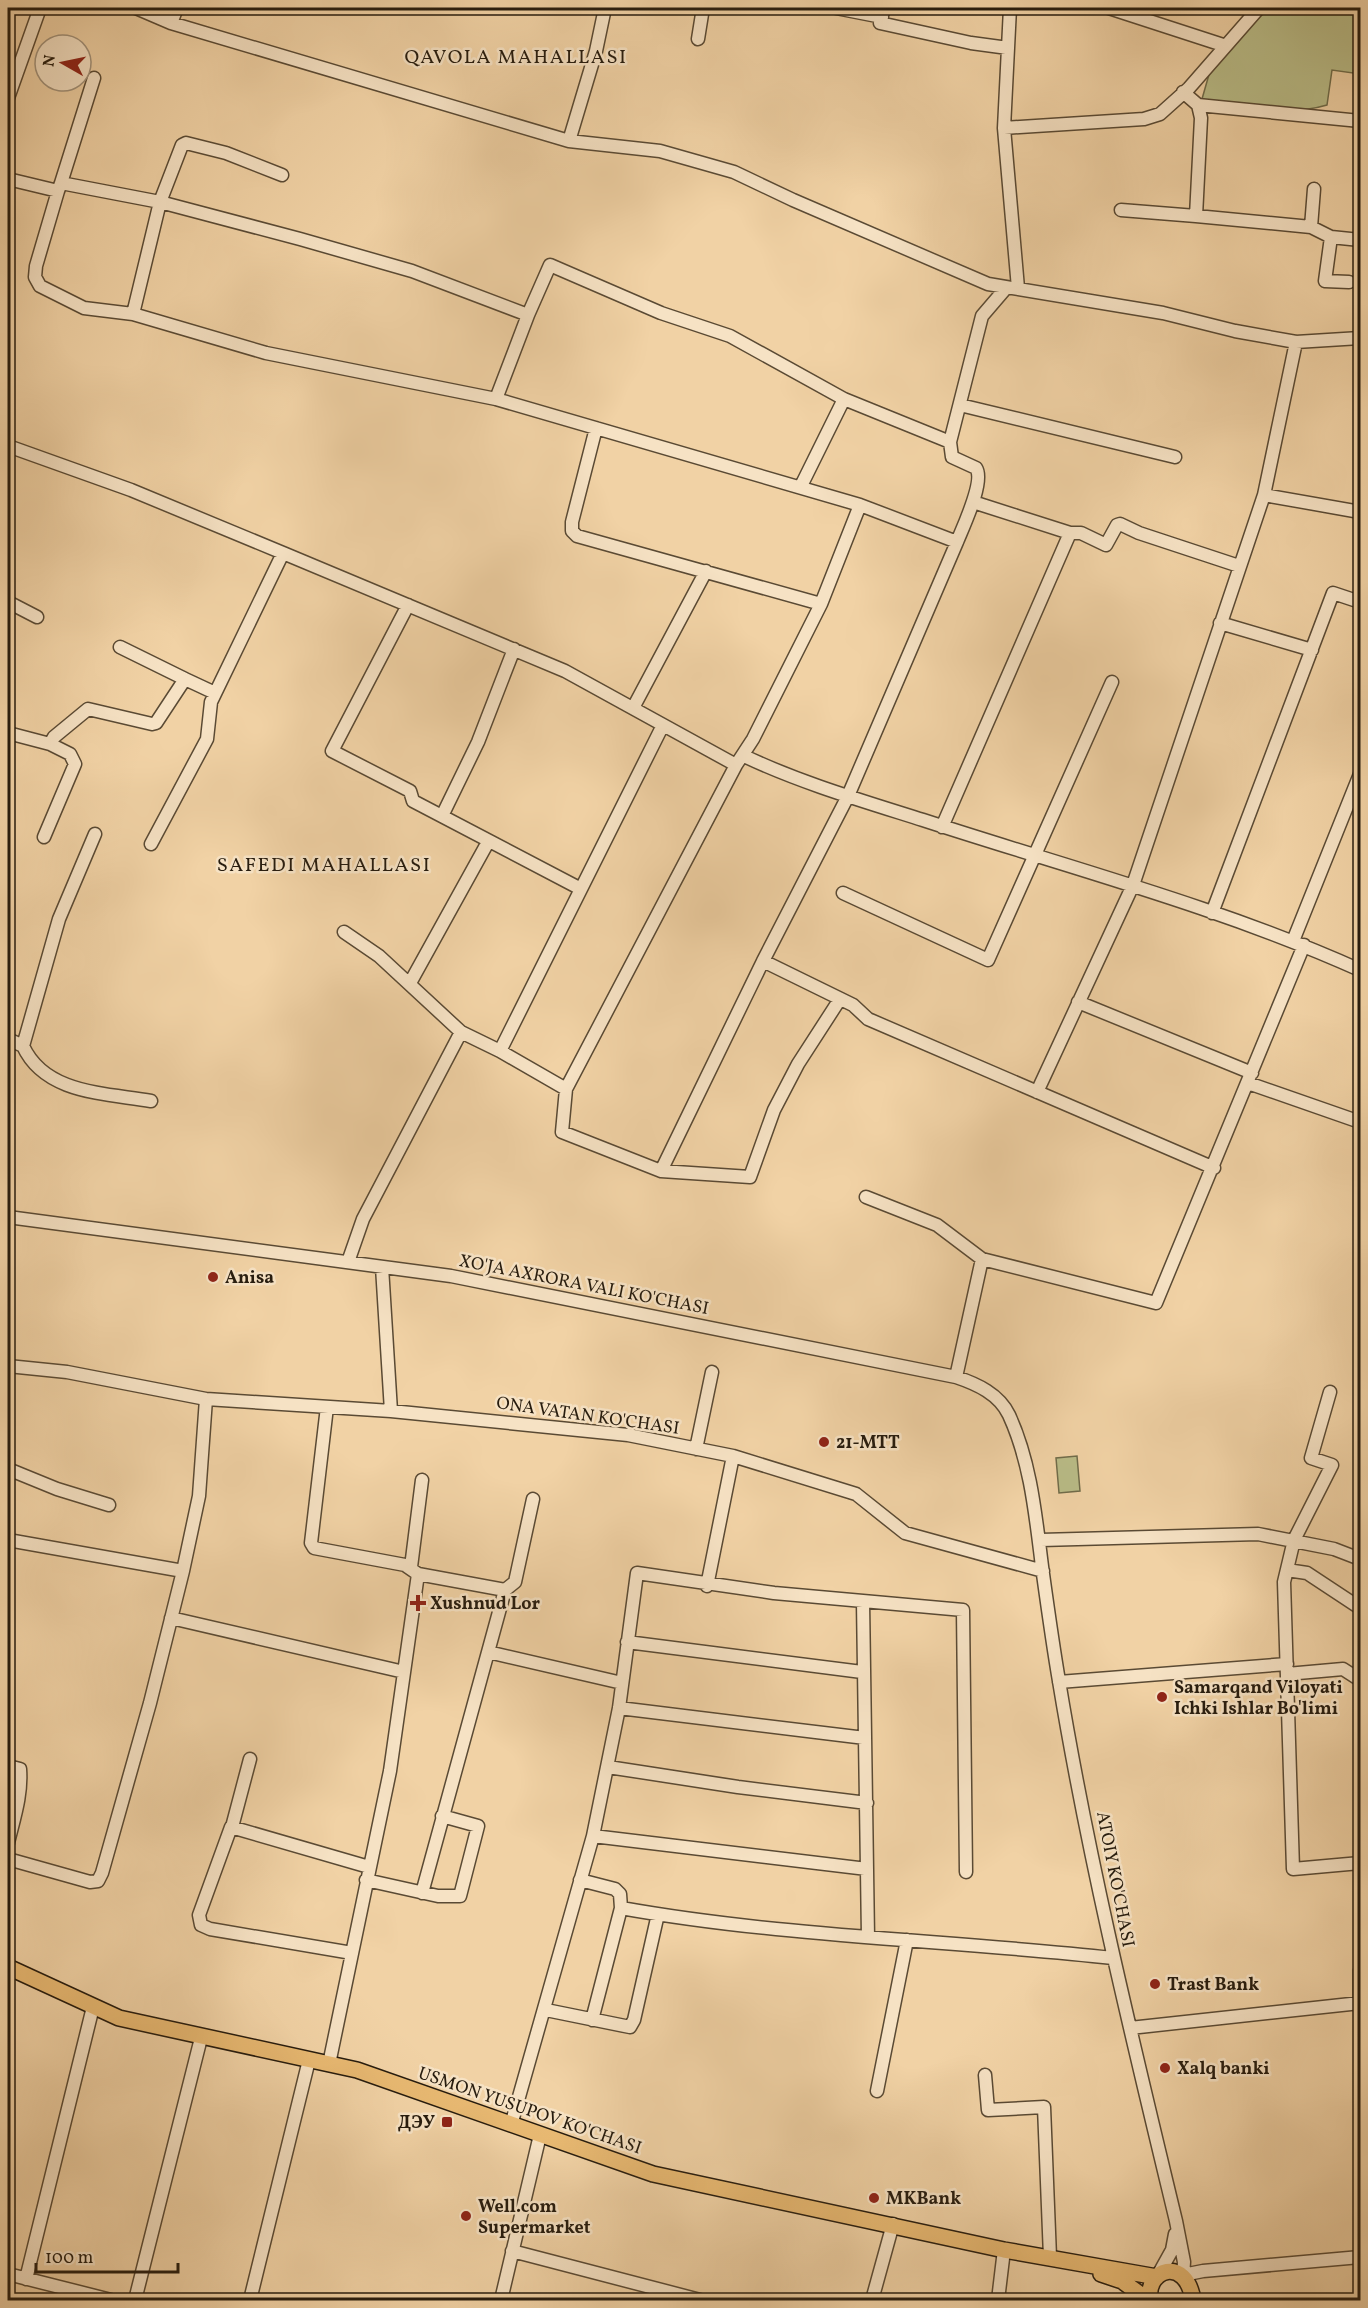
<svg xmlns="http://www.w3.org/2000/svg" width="1368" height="2308" viewBox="0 0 1368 2308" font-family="Vollkorn,serif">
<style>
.green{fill:#b9bc87;stroke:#706c4a;stroke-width:1.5}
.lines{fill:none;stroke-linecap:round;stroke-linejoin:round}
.minor-casing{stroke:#5a4a34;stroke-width:15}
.major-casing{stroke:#271c0e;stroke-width:18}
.minor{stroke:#f6e2c4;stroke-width:12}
.major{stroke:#e8b972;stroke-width:15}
.poi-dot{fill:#8f2418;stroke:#f6e2c4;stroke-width:2}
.labels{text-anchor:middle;stroke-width:5;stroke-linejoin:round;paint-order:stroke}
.poi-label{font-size:18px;font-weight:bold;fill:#271c0e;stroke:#f6e2c4;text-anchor:start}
.street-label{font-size:18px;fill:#271c0e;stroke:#f6e2c4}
.neighbourhood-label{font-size:20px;letter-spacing:1.5px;fill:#271c0e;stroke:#f6e2c4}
</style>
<rect width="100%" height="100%" fill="#f1d2a5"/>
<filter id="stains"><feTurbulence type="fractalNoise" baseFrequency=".00333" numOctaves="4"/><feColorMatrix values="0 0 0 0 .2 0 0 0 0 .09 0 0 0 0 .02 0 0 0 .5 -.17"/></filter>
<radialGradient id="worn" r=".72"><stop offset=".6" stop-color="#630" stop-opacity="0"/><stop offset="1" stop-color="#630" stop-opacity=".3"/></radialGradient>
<path class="green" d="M1268 8H1360V74L1332 70 1327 105C1287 117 1242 108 1202 99L1212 64Z
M1077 1456 1080 1491 1059 1493 1056 1458Z"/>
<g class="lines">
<defs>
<path id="minor" d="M136 8 171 23 569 141 660 151 734 172 793 200 988 284 1163 313 1235 331 1296 342 1360 338
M836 8 882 17
M884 8 880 23 971 43 1008 48
M1010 8 1004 128 1018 288
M1109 8 1223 45
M171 23 177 8
M698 39 703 8
M8 98 40 8
M1198 105 1360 121
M1004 128 1144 119 1160 114 1189 88 1259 8
M569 141 596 51 605 8
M282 175 226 153 186 143 182 145 160 202 133 314 266 353 496 399
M8 179 58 191 61 183 160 202 300 239 412 271 528 315 550 265 661 313 730 336 844 399 950 442
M61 183 94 78
M58 191 36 266 35 277 40 286 84 308 133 314
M1121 210 1196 216 1201 118 1198 105 1183 92
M1196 216 1311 227 1314 189
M1311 227 1331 237 1360 240
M1331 237 1325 281 1349 282
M960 405 1175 457
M596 428 572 522V531L577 536 821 604
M8 446 131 490 283 553 211 702 207 739 151 844
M801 486 844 399
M1264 495 1360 512
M860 505 957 542
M1070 533H1081L1106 545 1117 525 1120 524 1139 533 1239 566
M283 553 565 671 736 765 753 739 821 604 860 505 496 399 528 315
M8 602 37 617
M408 605 332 751 410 791 413 801 581 889
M1220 623 1312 650
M120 647 185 679
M633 708 706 571
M8 733 50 744 54 737 88 709 152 724 156 723 185 679 215 693
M744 756C801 783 863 801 923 820 1070 868 1220 907 1360 970
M442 816 478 742 514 649
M942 827 1070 533 973 502
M44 837 75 764 70 754 50 744
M843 893 988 960 1112 682
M1212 913 1333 593 1360 602
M344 932 379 956 461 1032
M1293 941 1360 774
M763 961 853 1005 868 1019 1214 1168
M410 983 488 842
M1078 1002 1252 1073
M8 1039 23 1046 59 919 95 834
M23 1046C45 1094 105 1093 151 1101
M500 1051 566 1089 736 765
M1248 1083 1360 1122
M566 1089 562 1132 661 1171 763 961 848 796 957 542C963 527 985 481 976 468L952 457 950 442 982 316 1006 288
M1037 1092 1133 885 1264 495 1296 342
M661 1171 750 1177 774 1110 798 1064 840 999
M866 1197 937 1225 982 1259
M8 1217 451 1276 956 1377C977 1384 999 1394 1009 1415 1032 1465 1036 1521 1043 1574 1048 1610 1053 1646 1059 1681 1089 1863 1133 2042 1176 2221L1184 2262 1183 2275 1203 2271 1360 2257
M348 1262 363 1219 461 1032 500 1051 663 725
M382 1267 391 1411
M8 1366 67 1372 206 1399 391 1411 628 1435 733 1456 856 1494 905 1533 1043 1571
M956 1377 982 1259 1156 1303 1304 945
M1330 1392 1311 1458 1332 1465 1294 1540 1284 1582 1293 1869 1360 1863
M327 1407 311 1543 314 1548 405 1565 418 1574 390 1771 329 2064
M696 1449 712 1372
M8 1469 57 1489 109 1505
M8 1540 183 1571
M1041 1540 1258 1534 1334 1549 1360 1559
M411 1567 422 1480
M1287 1570 1307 1573 1360 1608
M418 1574 505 1590 422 1893
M707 1586 733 1456
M505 1590 515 1582 533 1499
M863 1602 868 1937
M171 1618 404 1672
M627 1642 862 1672
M488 1652 622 1683
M1287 1674 1343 1669 1360 1680
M1059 1682 1287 1664
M619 1708 865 1738
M8 1766 20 1769C22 1795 14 1818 8 1843
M608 1767 738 1787 867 1803
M232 1827 250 1759
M593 1836 867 1869
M8 1859 90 1882 98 1881 102 1873 150 1703 183 1571 199 1496 206 1399
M366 1880 438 1896H460L478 1826 442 1816
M580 1880 615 1889 620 1894 621 1908
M352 1953 210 1929 201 1925 199 1915 231 1827 369 1867
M546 2010 630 2027 634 2020 658 1914
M592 2020 621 1908C783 1937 949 1940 1113 1958
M1130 2028 1360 2003V1970
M985 2075 988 2110 1044 2107 1050 2257
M877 2091 907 1940
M511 2125 593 1836 619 1708 637 1573 774 1593 963 1610 966 1872
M512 2251 700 2300
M8 2274 111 2300
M1157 2277 1172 2250 1175 2234
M26 2279 93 2007
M135 2300 201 2038
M250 2300 309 2060
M501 2300 540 2135
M872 2300 893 2224
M998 2300 1004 2250"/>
<path id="major" d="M8 1967 119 2018 357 2070 653 2174 1004 2250 1157 2277
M1101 2274 1122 2281 1148 2300
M1150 2300C1145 2269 1186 2255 1193 2300"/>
</defs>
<use href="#minor" class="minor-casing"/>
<use href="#major" class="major-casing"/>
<use href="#minor" class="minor"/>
<use href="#major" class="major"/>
</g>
<g class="poi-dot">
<circle cx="213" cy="1277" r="6"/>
<circle cx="824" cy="1442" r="6"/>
<path d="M415 1594h6v6h6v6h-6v6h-6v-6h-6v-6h6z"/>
<circle cx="1162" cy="1697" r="6"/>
<circle cx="1155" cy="1984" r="6"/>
<circle cx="1165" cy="2068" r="6"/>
<rect x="441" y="2116" width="12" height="12" rx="3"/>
<circle cx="874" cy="2198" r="6"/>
<circle cx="466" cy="2216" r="6"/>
</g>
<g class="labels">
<g class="poi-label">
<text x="225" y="1283">Anisa</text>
<text x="836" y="1448">21-MTT</text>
<text x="430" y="1609">Xushnud Lor</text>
<text x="1174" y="1693">Samarqand Viloyati<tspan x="1174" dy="21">Ichki Ishlar Bo'limi</tspan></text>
<text x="1167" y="1990">Trast Bank</text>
<text x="1177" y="2074">Xalq banki</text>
<text x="435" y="2128" text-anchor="end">ДЭУ</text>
<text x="886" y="2204">MKBank</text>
<text x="478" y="2212">Well.com<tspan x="478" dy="21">Supermarket</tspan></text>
</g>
<g class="street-label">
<text transform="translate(584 1284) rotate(11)" y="6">XO'JA AXRORA VALI KO'CHASI</text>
<text transform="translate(588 1415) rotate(8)" y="6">ONA VATAN KO'CHASI</text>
<text transform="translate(1116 1879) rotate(79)" y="6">ATOIY KO'CHASI</text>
<text transform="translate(530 2110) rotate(19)" y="6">USMON YUSUPOV KO'CHASI</text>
</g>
<g class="neighbourhood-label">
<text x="516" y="63">QAVOLA MAHALLASI</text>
<text x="324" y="871">SAFEDI MAHALLASI</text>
</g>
</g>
<rect width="1368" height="2308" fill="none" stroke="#f1d2a5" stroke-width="30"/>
<rect x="9" y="9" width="1350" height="2290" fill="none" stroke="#271c0e" stroke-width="3"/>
<rect x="15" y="15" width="1338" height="2278" fill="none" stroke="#271c0e" stroke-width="1.5"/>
<g transform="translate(63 63) rotate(279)"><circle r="28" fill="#f6e2c4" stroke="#a3937b" stroke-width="1.5"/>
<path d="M0-4.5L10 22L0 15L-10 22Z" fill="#8f2418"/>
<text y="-9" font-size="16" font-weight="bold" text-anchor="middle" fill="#271c0e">N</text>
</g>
<path d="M36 2263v9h142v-9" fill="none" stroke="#271c0e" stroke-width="3"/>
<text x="45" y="2263" font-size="18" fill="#271c0e" stroke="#f6e2c4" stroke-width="4.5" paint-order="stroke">100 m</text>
<rect width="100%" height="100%" filter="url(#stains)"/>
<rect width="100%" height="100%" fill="url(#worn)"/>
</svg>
